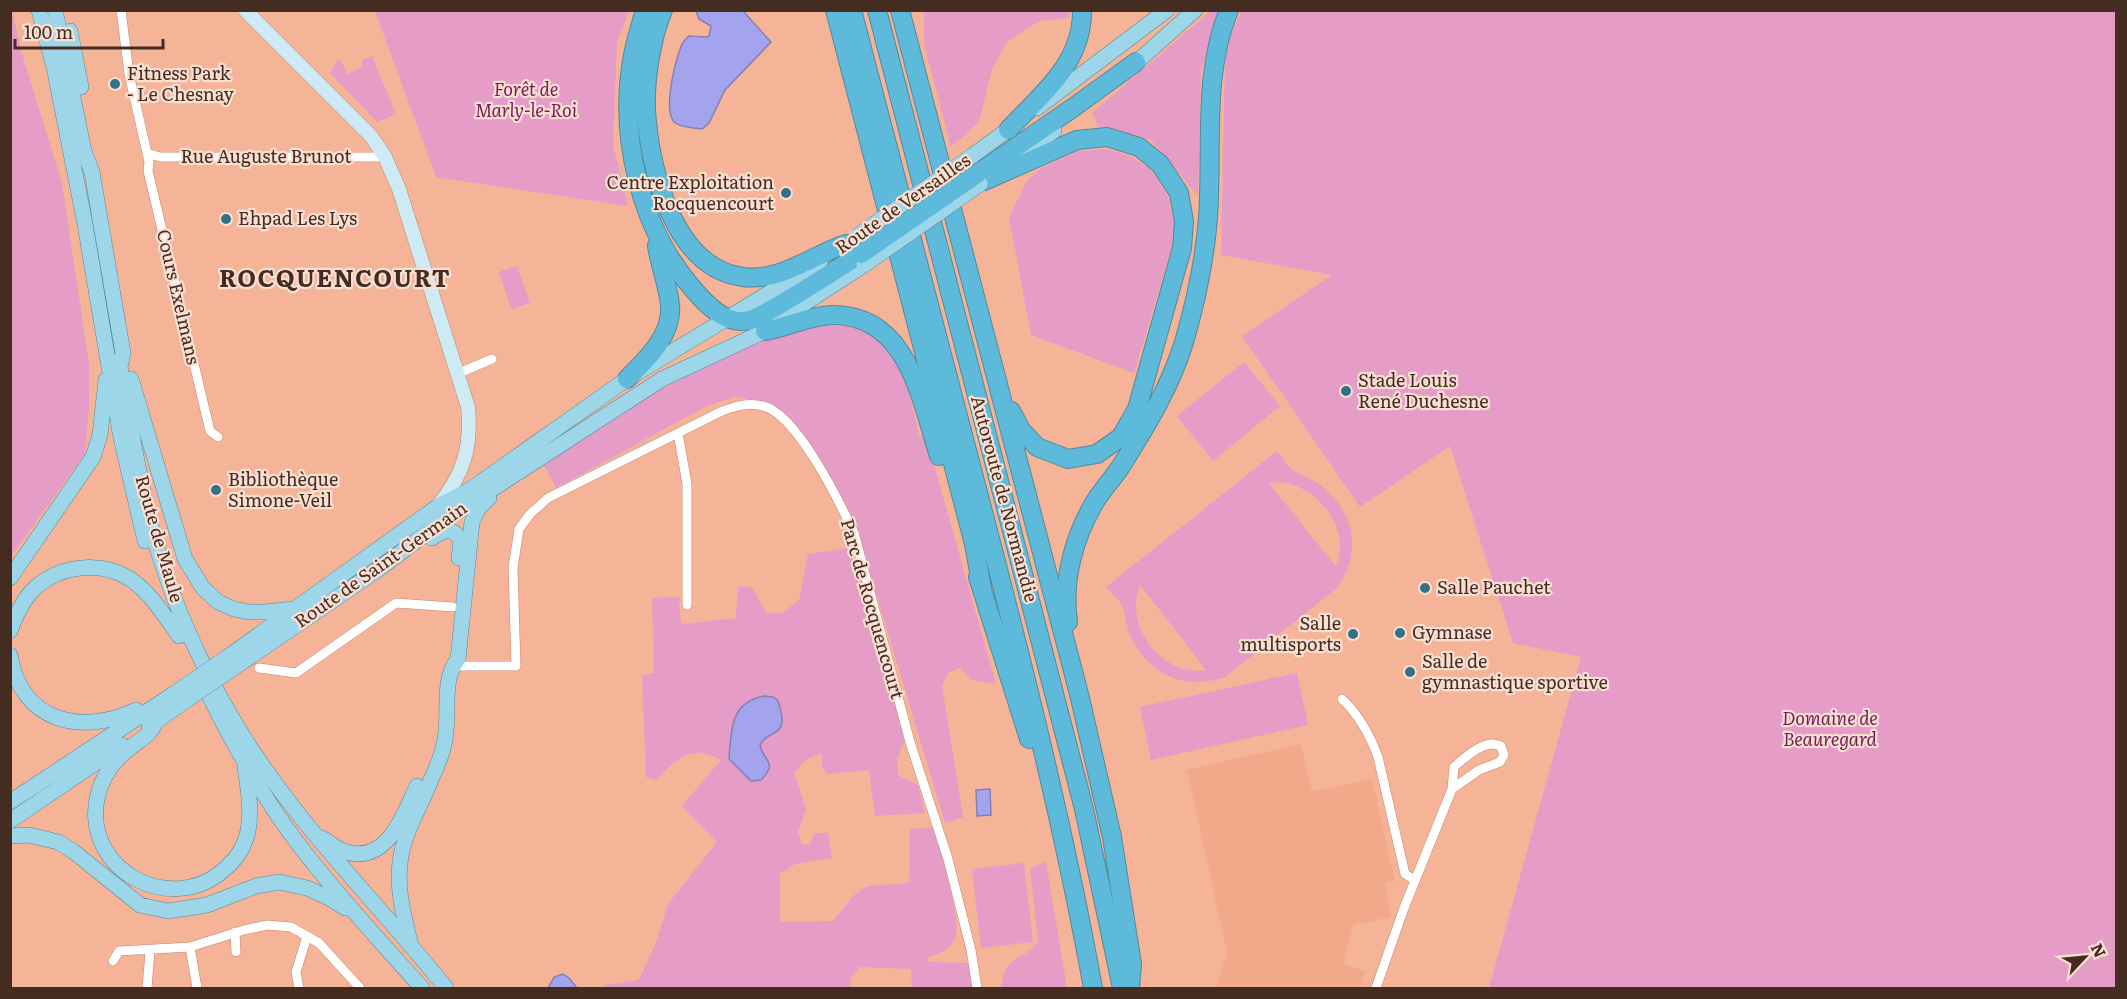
<svg xmlns="http://www.w3.org/2000/svg" width="2127" height="999" viewBox="0 0 2127 999" font-family="Literata,serif">
<style>
.built{fill:#f2a98a}
.green{fill:#e59cc7;fill-rule:evenodd}
.water{fill:#a3a3ee;stroke:#877fb0;stroke-width:1.5}
.lines{fill:none;stroke-linecap:round;stroke-linejoin:round}
.street-casing{stroke:#c3856b;stroke-width:10}
.secondary-casing{stroke:#c3856b;stroke-width:15}
.primary-casing{stroke:#589;stroke-width:16}
.highway-casing{stroke:#589;stroke-width:20}
.street{stroke:#fff;stroke-width:9}
.secondary{stroke:#ceeaf4;stroke-width:14}
.primary{stroke:#9ed6e9;stroke-width:15}
.highway{stroke:#5dbada;stroke-width:18}
.primary-bridge-casing{stroke:#589;stroke-width:16;stroke-linecap:butt}
.highway-bridge-casing{stroke:#589;stroke-width:20;stroke-linecap:butt}
.primary-bridge{stroke:#9ed6e9;stroke-width:15}
.highway-bridge{stroke:#5dbada;stroke-width:18}
.poi-dot{fill:#337186;stroke:#fadfd3;stroke-width:2}
.labels{text-anchor:middle;stroke-width:4.5;stroke-linejoin:round;paint-order:stroke}
.poi-label{font-size:18px;fill:#452c21;stroke:#fadfd3;text-anchor:start}
.park-label{font-size:18px;font-style:italic;fill:#741c58;stroke:#fadfd3}
.street-label{font-size:18px;fill:#452c21;stroke:#fadfd3}
.district-label{font-size:24px;font-weight:bold;letter-spacing:1.5px;fill:#452c21;stroke:#fadfd3}
</style>
<rect width="100%" height="100%" fill="#f5b498"/>
<path class="built" d="M1301 744 1312 792 1372 779 1395 881 1385 883 1391 917 1353 925 1343 964 1365 971 1360 988H1216L1227 953 1188 774 1184 772 1186 770Z"/>
<path class="green" d="M12 11 22 54 62 183 89 364V409L85 454 11 556Z
M375 11H629L617 42 613 145 628 206 436 177Z
M924 11H1069V18L1039 21 1007 42 992 69 979 122 951 147 924 44Z
M1211 11H1218L1201 71 1198 196 1151 140 1098 127 1092 113Z
M1242 11H2116V988H1489L1581 657 1513 643 1450 446 1360 507 1242 336 1332 275 1221 255 1225 60 1232 30Z
M372 56 396 114 377 122 330 73 338 60 340 59 347 74 363 67 361 61Z
M1106 149 1130 156 1151 170 1169 198 1174 222 1172 246 1134 373 1031 335 1009 217 1027 181 1040 169 1078 151Z
M517 266 530 303 511 309 499 272Z
M809 324 858 327 889 348 905 375 919 435 927 440 996 684 972 680 960 668 949 672 942 685 963 817 945 823 864 553 835 485 790 423 760 401 735 397 707 406 556 488 541 460 634 403 731 353Z
M1244 362 1280 406 1213 461 1177 416Z
M1277 451C1282 457 1288 468 1296 472 1304 476 1312 479 1320 485 1356 513 1362 551 1337 588L1225 677C1187 690 1151 677 1132 639 1127 629 1126 619 1123 608 1121 601 1111 593 1106 587ZM1279 482C1318 485 1352 529 1336 567L1269 483ZM1140 586H1141L1206 670C1163 678 1123 626 1140 586Z
M848 548 858 569 905 740 897 759 898 775 918 785 925 813 875 816 869 770 827 774 822 766V754L808 758 794 772 806 809 798 832 802 844 810 845 814 833H828L832 858 795 864 780 874V922L833 921 853 896 867 886 909 883 910 829 934 828C939 848 963 925 955 939 949 951 940 953 928 957L927 962 969 963 973 988H912L911 969 860 967 850 979 851 988H602L605 985 639 980 656 942 668 904 717 842 682 806 721 760C690 743 677 760 655 780L646 777 642 676 654 673 652 598 679 597 681 624 736 618 738 586 752 587 766 613 781 614 799 600 808 554Z
M1297 673 1308 725 1151 760 1140 707Z
M1046 861 1067 988H1001C1004 956 1020 963 1038 942L1030 869Z
M1024 863 1033 942 981 948 972 869Z"/>
<path class="water" d="M696 11H743L771 42 725 90 709 123 702 129C694 128 679 127 674 122 663 109 675 62 681 47 682 42 686 39 689 36L706 37 709 36 711 26 699 19Z
M764 696 773 697 778 701C792 741 766 728 760 746 765 763 778 762 761 780L751 781 729 759C731 731 730 702 764 696Z
M990 789 991 815 977 816 976 790Z
M563 974 569 978 577 988H548L554 977Z"/>
<g class="lines">
<defs>
<path id="street" d="M121 10 129 74 149 162 148 171 210 431 218 437
M147 153 160 157H385
M459 373 492 359
M678 433 687 484V605
M452 666H516L513 568 519 529 530 514 548 498 722 411C736 406 748 402 763 406 797 414 840 503 854 533L910 742 948 859 971 950 977 988
M259 668 296 673 396 603 453 607
M1342 699C1359 715 1370 735 1378 757L1405 874 1415 880
M235 932 236 952
M190 947 197 988
M113 961 119 951 190 947 244 930 267 925 291 927 319 943 360 988
M147 988 150 951
M299 988 296 972 307 936
M1376 988 1404 908 1452 789 1454 767C1463 759 1478 745 1492 744 1492 743 1500 746 1501 746L1504 755 1500 762 1479 770 1452 789"/>
<path id="secondary" d="M245 10 371 136 385 157 399 189 468 407C472 448 463 475 438 506"/>
<path id="primary" d="M39 10 54 67 85 224 121 438 145 541
M55 10 84 151 92 172 123 353 120 367C129 417 137 468 149 518 170 604 216 701 267 772 321 849 388 915 446 988
M70 31 81 87
M1128 70 1195 10
M1037 108 1167 10
M972 156 1016 124
M1005 166 1054 131
M131 379 185 559 203 588 218 602 234 609 249 612H265L294 609
M432 538C443 530 453 526 461 541L459 558
M10 578 93 457 100 435 106 380
M10 631C16 614 23 599 36 587 60 566 98 561 127 577 149 590 164 615 179 636
M10 655C21 722 81 736 136 710
M229 656 437 507 471 489 627 379 820 262
M235 667 376 571 440 523 662 379 765 331 776 322 864 265
M203 683C230 739 261 795 299 845 337 895 381 942 422 988
M156 721C151 735 142 738 131 747 114 760 101 777 97 799 83 872 175 919 228 866 238 857 245 845 248 831 252 810 248 788 245 767
M149 726 181 704
M10 802 175 693
M10 821 122 745
M10 836 29 835 58 842 73 851 140 905 168 911 207 905 256 886 279 882 307 888 329 898 345 908
M322 838C330 843 337 849 346 852 388 864 404 814 417 786
M410 941C401 907 393 872 406 837 412 820 421 804 428 787 434 772 443 756 445 739 450 714 441 680 458 659L472 522 478 509 489 498"/>
<path id="highway" d="M645 10C641 24 637 37 634 50 617 132 639 228 694 290 706 304 723 322 743 321 754 321 766 312 776 307 805 290 833 272 861 254
M663 10C651 40 645 77 646 109 649 167 673 268 743 277 781 282 812 255 846 244
M835 10 974 544 982 588
M852 10C893 167 934 324 975 481 1019 649 1062 817 1093 988
M877 10 1084 809 1122 988
M900 10 1079 694 1112 837 1132 964 1130 988
M1008 130C1041 95 1083 63 1082 10
M977 174 1074 107 1136 62
M984 181 1077 140 1107 137 1139 147 1160 164 1179 193 1184 221 1182 248 1137 409 1121 437 1097 454 1068 459 1037 447 1021 430 1011 411
M765 331C788 327 808 316 832 315 908 314 921 400 939 456
M627 379C646 360 673 335 670 305 668 285 660 266 657 246
M978 577 1029 739
M1068 622C1062 580 1074 536 1096 500 1104 488 1115 476 1123 463 1147 425 1171 385 1184 342 1196 301 1205 259 1208 217 1213 148 1202 75 1229 10"/>
</defs>
<use href="#street" class="street-casing"/>
<use href="#secondary" class="secondary-casing"/>
<use href="#primary" class="primary-casing"/>
<use href="#highway" class="highway-casing"/>
<use href="#street" class="street"/>
<use href="#secondary" class="secondary"/>
<use href="#primary" class="primary"/>
<use href="#highway" class="highway"/>
<defs>
<path id="primary-bridge" d="M857 236 972 156
M864 265 980 184
M175 693 229 656
M181 704 235 667"/>
<path id="highway-bridge" d="M861 254 977 174"/>
</defs>
<use href="#primary-bridge" class="primary-bridge-casing"/>
<use href="#highway-bridge" class="highway-bridge-casing"/>
<use href="#primary-bridge" class="primary-bridge"/>
<use href="#highway-bridge" class="highway-bridge"/>
</g>
<g class="poi-dot">
<circle cx="115" cy="84" r="6"/>
<circle cx="786" cy="193" r="6"/>
<circle cx="226" cy="219" r="6"/>
<circle cx="1346" cy="391" r="6"/>
<circle cx="216" cy="490" r="6"/>
<circle cx="1425" cy="588" r="6"/>
<circle cx="1400" cy="633" r="6"/>
<circle cx="1353" cy="634" r="6"/>
<circle cx="1410" cy="672" r="6"/>
</g>
<g class="labels">
<g class="poi-label">
<text x="127" y="80">Fitness Park<tspan x="127" dy="21">- Le Chesnay</tspan></text>
<text x="774" y="189" text-anchor="end">Centre Exploitation<tspan x="774" dy="21">Rocquencourt</tspan></text>
<text x="238" y="225">Ehpad Les Lys</text>
<text x="1358" y="387">Stade Louis<tspan x="1358" dy="21">René Duchesne</tspan></text>
<text x="228" y="486">Bibliothèque<tspan x="228" dy="21">Simone-Veil</tspan></text>
<text x="1437" y="594">Salle Pauchet</text>
<text x="1341" y="630" text-anchor="end">Salle<tspan x="1341" dy="21">multisports</tspan></text>
<text x="1412" y="639">Gymnase</text>
<text x="1422" y="668">Salle de<tspan x="1422" dy="21">gymnastique sportive</tspan></text>
</g>
<g class="park-label">
<text x="526" y="96">Forêt de<tspan x="526" dy="21">Marly-le-Roi</tspan></text>
<text x="1830" y="725">Domaine de<tspan x="1830" dy="21">Beauregard</tspan></text>
</g>
<g class="street-label">
<text x="266" y="163">Rue Auguste Brunot</text>
<text transform="translate(903 204) rotate(-35)" y="6">Route de Versailles</text>
<text transform="translate(178 297) rotate(77)" y="6">Cours Exelmans</text>
<text transform="translate(1004 499) rotate(75)" y="6">Autoroute de Normandie</text>
<text transform="translate(159 539) rotate(74)" y="6">Route de Maule</text>
<text transform="translate(381 565) rotate(-35)" y="6">Route de Saint-Germain</text>
<text transform="translate(872 609) rotate(74)" y="6">Parc de Rocquencourt</text>
</g>
<g class="district-label">
<text x="335" y="287">ROCQUENCOURT</text>
</g>
</g>
<rect width="2127" height="999" fill="none" stroke="#452c21" stroke-width="24"/>
<g transform="translate(2085 957) rotate(64)" stroke="#fadfd3" stroke-width="4.5" paint-order="stroke">
<path d="M0-4.5L10 22L0 15L-10 22Z" fill="#452c21"/>
<text y="-9" font-size="16" font-weight="bold" text-anchor="middle" fill="#452c21">N</text>
</g>
<path d="M15 39v9h148v-9" fill="none" stroke="#452c21" stroke-width="3"/>
<text x="24" y="39" font-size="18" fill="#452c21" stroke="#fadfd3" stroke-width="4.5" paint-order="stroke">100 m</text>
</svg>
